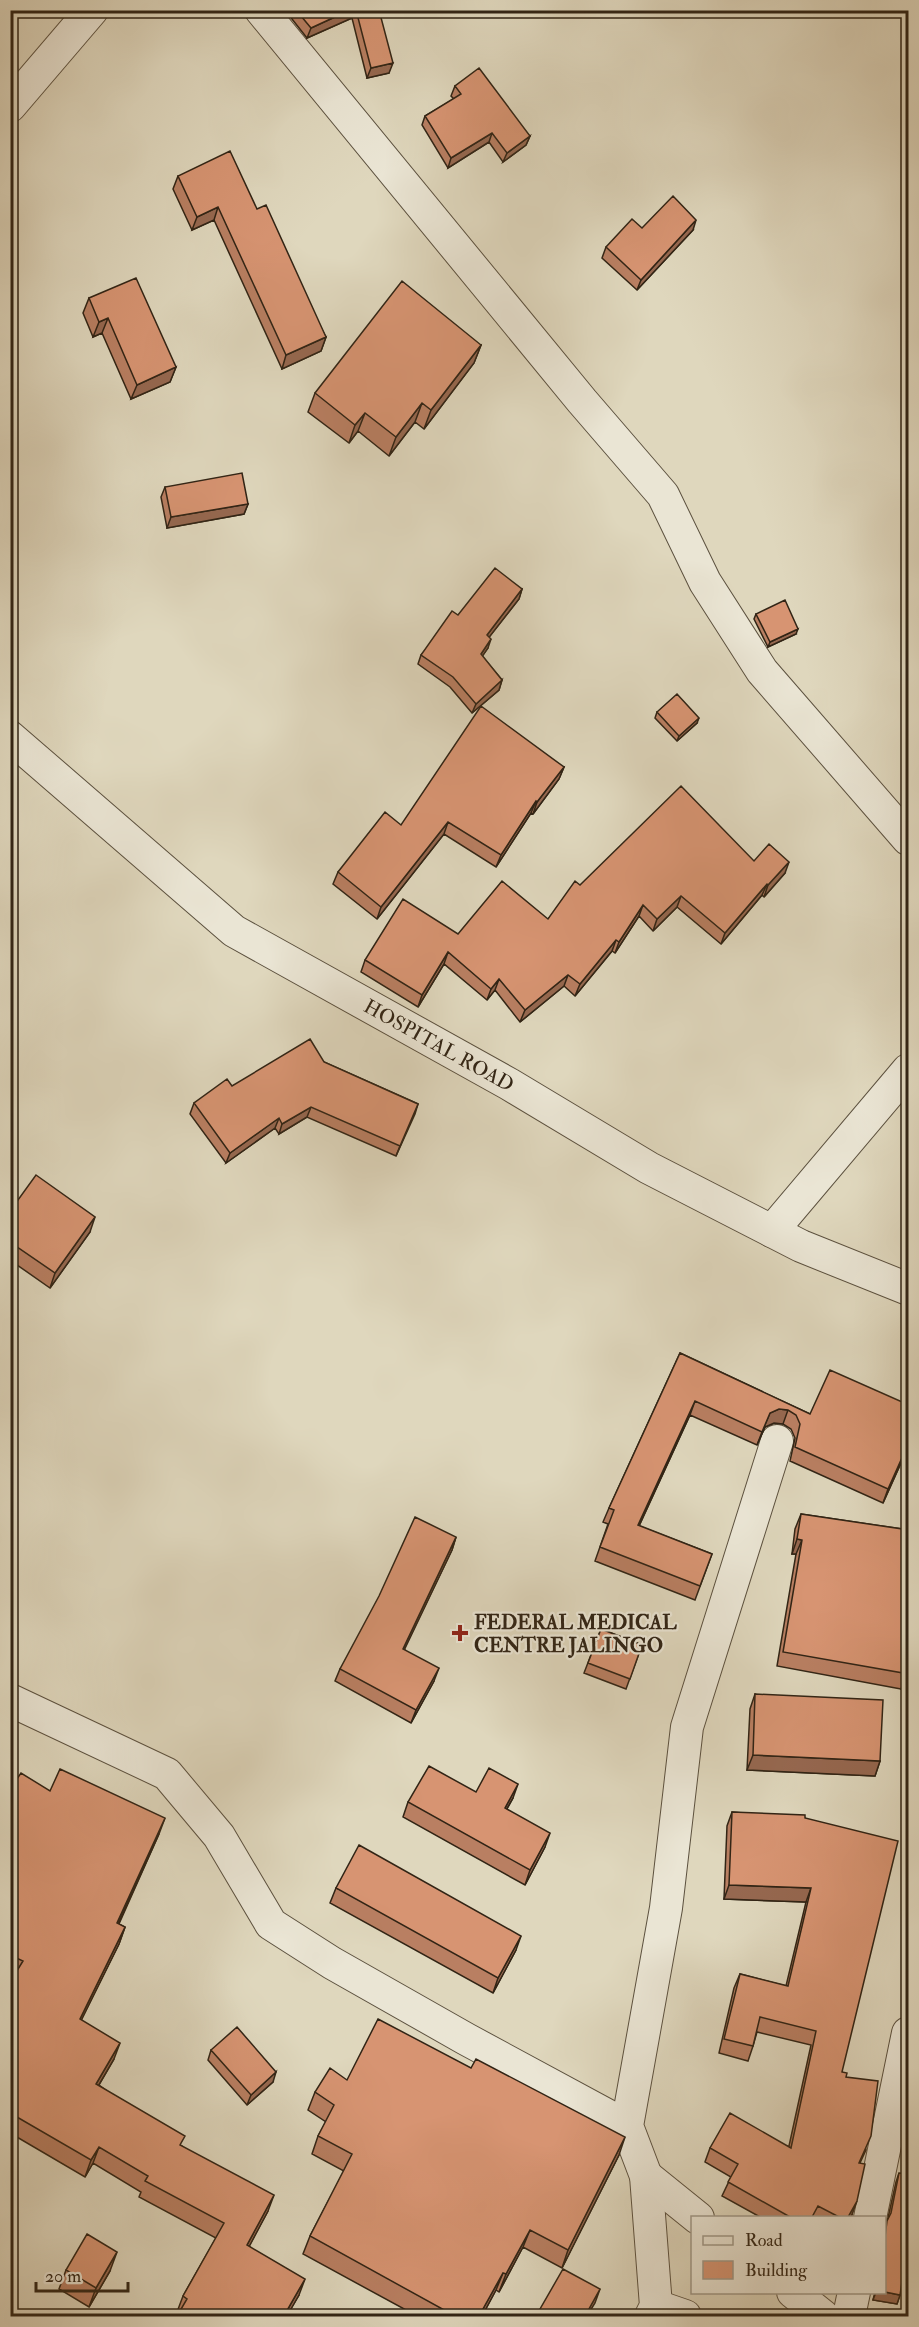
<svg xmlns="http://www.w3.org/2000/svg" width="919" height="2327" viewBox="0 0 919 2327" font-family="'IM FELL Double Pica',serif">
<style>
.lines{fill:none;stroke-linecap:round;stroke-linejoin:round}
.street-casing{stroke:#5c513f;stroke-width:34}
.street{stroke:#eae5d4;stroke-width:32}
.wall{fill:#b97f62;stroke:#312415;stroke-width:1.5}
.shaded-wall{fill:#966850;stroke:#312415;stroke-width:1.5}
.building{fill:#d79472;stroke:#312415;stroke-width:1.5}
.poi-dot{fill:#8f2418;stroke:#eae5d4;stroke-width:2}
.labels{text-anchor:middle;stroke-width:4.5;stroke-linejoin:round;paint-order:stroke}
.street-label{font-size:20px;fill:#312415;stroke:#eae5d4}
.poi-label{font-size:20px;font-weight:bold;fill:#312415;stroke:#eae5d4;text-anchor:start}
</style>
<rect width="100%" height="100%" fill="#dfd7bd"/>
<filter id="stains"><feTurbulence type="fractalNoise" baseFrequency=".00333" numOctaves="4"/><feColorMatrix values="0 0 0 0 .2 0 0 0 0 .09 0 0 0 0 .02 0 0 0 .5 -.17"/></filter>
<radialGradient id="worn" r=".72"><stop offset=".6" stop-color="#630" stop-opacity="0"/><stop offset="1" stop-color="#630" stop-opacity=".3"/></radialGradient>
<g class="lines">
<defs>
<g id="street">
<path d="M261 10 582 401 663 495 705 582 762 671 908 839"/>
<path d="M10 106 92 10"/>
<path id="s1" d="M10 737 234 931 509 1084 649 1168 801 1246 908 1289"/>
<path d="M772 1231 908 1070"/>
<path d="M10 1700 167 1774 219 1836 271 1924 332 1963 466 2039 627 2126"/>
<path d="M646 2176 698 2218"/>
<path d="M870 2218 908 2033"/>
<path d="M793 2292 823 2316"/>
<path d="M656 2306 685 2316"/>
<path d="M651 2316 656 2306 646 2176 627 2126 666 1908 687 1727 777 1441"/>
<path d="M849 2316 854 2292"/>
</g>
</defs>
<use href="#street" class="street-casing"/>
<use href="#street" class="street"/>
</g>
<path class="wall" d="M288 10H385L380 13 389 73 367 78 352 18 307 38 292 19Z
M455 86 530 136 526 145 503 162 489 142 448 168 422 125 425 116 454 99 451 96Z
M178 176 257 209 326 337 321 351 282 369 214 220 192 230 173 189Z
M642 228 693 230 637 290 602 258 606 247Z
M89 298 176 367 170 382 131 399 102 333 93 337 83 313Z
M481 345 474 363 424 429 415 422 389 456 358 431 349 443 308 412 315 393Z
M165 487 248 504 244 514 167 528 161 497Z
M522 589 519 599 489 637 488 648 482 656 502 680 499 690 472 713 450 687 418 664 421 655 458 615Z
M756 614 796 634 768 647 754 619Z
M657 712 697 723 677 741 655 718Z
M564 767 559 779 533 814 531 813 496 867 444 834 377 919 333 884 338 872 401 825Z
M754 861 785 873 764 897 762 895 721 944 677 907 653 931 639 916 615 953 612 951 575 996 564 986 520 1022 495 990 487 1000 444 964 418 1007 361 972 365 960 458 934 548 919 580 885Z
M324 1062 418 1104 396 1156 307 1117 279 1134 275 1128 226 1163 190 1114 194 1103 232 1086Z
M10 1211 90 1232 50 1288 10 1260Z
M680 1353 810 1414 909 1405V1445L883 1503 790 1461 795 1438 791 1429 783 1424 774 1423 765 1427 757 1445 690 1415 639 1526 712 1554 695 1600 595 1561 608 1524 603 1522 609 1508Z
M801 1514 909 1530V1689H901L777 1666 796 1554H792L795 1529Z
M456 1537 452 1550 404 1649 434 1681 411 1723 335 1681 340 1669Z
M601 1629 642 1645 626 1689 584 1673Z
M755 1694 880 1761 875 1776 747 1770 750 1709Z
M10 1789 50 1791 159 1834 119 1924 125 1927 119 1944 81 2020 114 2059 99 2085 182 2146 268 2211 249 2246 299 2295 287 2315 179 2314 177 2312 183 2296 216 2238 139 2197 141 2192 93 2163 85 2177 10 2133V1982L14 1976 10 1974Z
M476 1792 513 1798 507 1809 545 1847 525 1885 403 1817 408 1802Z
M732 1812 805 1818 842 2072 846 2077 866 2150 860 2163 852 2215 851 2217H760L722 2196 731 2177 705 2162 710 2148 789 2146 811 2045 757 2032 753 2046 748 2061 719 2053 734 1988 740 1974 786 1986 806 1902 724 1899 727 1826Z
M336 1888 516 1950 493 1993 330 1903Z
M211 2050 273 2082 247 2105 208 2060Z
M347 2080 619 2155 562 2268 523 2247 499 2292 496 2290 482 2316H417L303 2254 310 2236 344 2171 312 2154 318 2136 326 2122 308 2110 315 2092Z
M899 2173 900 2295 897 2304 873 2300 875 2292H885V2227L888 2218 896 2182Z
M66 2270 110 2271 89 2307 59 2289Z"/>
<path class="shaded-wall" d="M350 10H354L352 18 307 38 311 28Z
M393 63 389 73 367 78 371 68Z
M492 133 489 142 448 168 451 158Z
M530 136 526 145 503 162 507 153Z
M218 207 214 220 192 230 197 217Z
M696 220 693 230 637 290 641 280Z
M108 318 102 333 93 337 99 322Z
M326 337 321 351 282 369 286 355Z
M481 345 474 363 424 429 431 410Z
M176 367 170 382 131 399 137 385Z
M422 403 415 422 389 456 396 437Z
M365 413 358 431 349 443 355 425Z
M248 504 244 514 167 528 171 517Z
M522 589 519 599 483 645 487 635Z
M798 629 796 634 768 647 770 642Z
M491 639 488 648 477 664 481 654Z
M502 680 499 690 472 713 476 704Z
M699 718 697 723 677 741 679 736Z
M564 767 559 779 533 814 537 802Z
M536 801 531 813 496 867 501 855Z
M448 822 444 834 377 919 381 907Z
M789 862 785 873 764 897 768 885Z
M767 884 762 895 721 944 725 933Z
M681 896 677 907 653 931 657 919Z
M643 905 639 916 615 953 619 942Z
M616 940 612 951 575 996 580 984Z
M448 952 444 964 418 1007 422 995Z
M568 975 564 986 520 1022 525 1010Z
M499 979 495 990 487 1000 491 989Z
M418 1104 415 1114 396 1156 400 1146Z
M311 1107 307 1117 279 1134 282 1124Z
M279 1118 275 1128 226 1163 230 1153Z
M95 1217 90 1232 50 1288 55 1273Z
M695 1401 690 1415 633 1539 638 1525Z
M779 1409 788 1410 783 1424 774 1423 765 1427 757 1445 762 1432 770 1413Z
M909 1442V1445L883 1503 888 1489Z
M456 1537 452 1550 399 1661 403 1649Z
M797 1539 802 1540 796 1554H792Z
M439 1668 434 1681 411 1723 416 1710Z
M906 1674H909V1689H901Z
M753 1755 880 1761 875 1776 747 1770Z
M518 1784 513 1798 499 1822 505 1808Z
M165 1818 159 1834 111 1940 117 1923Z
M550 1833 545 1847 525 1885 530 1870Z
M729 1885 811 1888 806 1902 724 1899Z
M125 1927 119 1944 74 2035 80 2019Z
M521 1936 516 1950 493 1993 498 1978Z
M120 2043 114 2059 90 2100 96 2084Z
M276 2072 273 2082 247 2105 251 2095Z
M625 2137 619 2155 562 2268 568 2250Z
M99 2147 93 2163 85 2177 91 2160Z
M274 2195 268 2211 241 2262 247 2245Z
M857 2201 851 2217H848Z
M530 2230 523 2247 499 2292 506 2274Z
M117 2252 110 2271 89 2307 96 2288Z
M503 2273 496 2290 482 2316H479Z
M305 2279 299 2295 287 2316H284Z
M600 2289 595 2303 587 2316H585Z
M876 2292H885L900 2295 897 2304 873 2300Z"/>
<path class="building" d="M296 10H350L311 28Z
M356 10H379L393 63 371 68Z
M479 68 530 136 507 153 492 133 451 158 425 116 461 94 455 86Z
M230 151 257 209 266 205 326 337 286 355 218 207 197 217 178 176Z
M673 196 696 220 641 280 606 247 632 219 642 228Z
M136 278 176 367 137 385 108 318 99 322 89 298Z
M402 281 481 345 431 410 422 403 396 437 365 413 355 425 315 393Z
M242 473 248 504 171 517 165 487Z
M495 568 522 589 487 635 491 639 481 654 502 680 476 704 453 677 421 655 452 611 458 615Z
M785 600 798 629 770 642 756 614Z
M677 694 699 718 679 736 657 712Z
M481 706 564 767 537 802 536 801 501 855 448 822 381 907 338 872 385 812 401 825Z
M681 786 754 861 769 844 789 862 768 885 767 884 725 933 681 896 657 919 643 905 619 942 616 940 580 984 568 975 525 1010 499 979 491 989 448 952 422 995 365 960 403 899 458 934 502 881 548 919 575 881 580 885Z
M310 1039 324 1062 418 1104 400 1146 311 1107 282 1124 279 1118 230 1153 194 1103 227 1079 232 1086Z
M36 1175 95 1217 55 1273 10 1242V1211Z
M680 1353 810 1414 830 1370 909 1405V1442L888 1489 795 1447 800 1424 796 1415 788 1410 779 1409 770 1413 762 1432 695 1401 638 1525 712 1554 700 1586 600 1547 614 1510 609 1508Z
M801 1514 909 1530V1674L783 1652 802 1540 797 1539Z
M415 1517 456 1537 403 1649 439 1668 416 1710 340 1669 379 1596Z
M601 1629 642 1645 630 1679 588 1663Z
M755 1694 883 1700 880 1761 753 1755Z
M429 1766 476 1792 489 1768 518 1784 505 1808 550 1833 530 1870 408 1802Z
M60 1769 165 1818 117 1923 125 1927 80 2019 120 2043 96 2084 185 2136 180 2145 274 2195 247 2245 305 2279 285 2314 289 2316H177L187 2299 183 2296 224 2223 145 2181 148 2176 99 2147 91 2160 10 2113V1982L23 1961 10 1955V1789L21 1773 50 1791Z
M732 1812 805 1815V1818L898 1841 842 2072 847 2073 846 2077 878 2081 871 2136 859 2163 865 2164 857 2201 848 2217H839L818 2206 812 2217H790L728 2182 738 2164 710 2148 730 2113 791 2148 816 2031 760 2017 753 2046 724 2039 740 1974 788 1986 811 1888 729 1885Z
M359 1845 521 1936 498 1978 336 1888Z
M378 2019 471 2068 476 2059 625 2137 568 2250 530 2230 506 2274 503 2273 479 2316H455L310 2236 352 2154 318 2136 334 2105 315 2092 330 2068 347 2080Z
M237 2027 276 2072 251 2095 211 2050Z
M899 2173 909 2174V2236L900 2295 885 2292V2237L887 2221 891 2213Z
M87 2234 117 2252 96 2288 66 2270Z
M563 2269 600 2289 585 2316H536Z"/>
<path class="poi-dot" d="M457 1624h6v6h6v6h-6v6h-6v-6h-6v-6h6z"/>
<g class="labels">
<g class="street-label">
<text dy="7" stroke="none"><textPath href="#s1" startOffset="531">HOSPITAL ROAD</textPath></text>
</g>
<g class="poi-label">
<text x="474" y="1629">FEDERAL MEDICAL<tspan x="474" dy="23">CENTRE JALINGO</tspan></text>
</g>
</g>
<rect width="919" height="2327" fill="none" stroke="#dfd7bd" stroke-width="36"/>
<rect x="12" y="12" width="895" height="2303" fill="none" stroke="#312415" stroke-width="3"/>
<rect x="18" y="18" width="883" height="2291" fill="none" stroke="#312415" stroke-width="1.5"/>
<rect x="691" y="2216" width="195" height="78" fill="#eae5d4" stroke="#a09888" stroke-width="1.5"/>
<rect x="703" y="2236" width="30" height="9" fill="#eae5d4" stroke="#a09888" stroke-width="1.5"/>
<text x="745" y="2246" font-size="18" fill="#312415">Road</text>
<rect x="703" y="2261" width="30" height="18" fill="#d79472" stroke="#a09888" stroke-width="1.5"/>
<text x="745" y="2276" font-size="18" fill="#312415">Building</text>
<path d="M36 2282v9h92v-9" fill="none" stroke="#312415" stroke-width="3"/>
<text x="45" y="2282" font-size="18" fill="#312415" stroke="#eae5d4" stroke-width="4.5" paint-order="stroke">20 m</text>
<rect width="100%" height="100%" filter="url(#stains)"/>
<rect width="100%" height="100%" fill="url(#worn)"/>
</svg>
